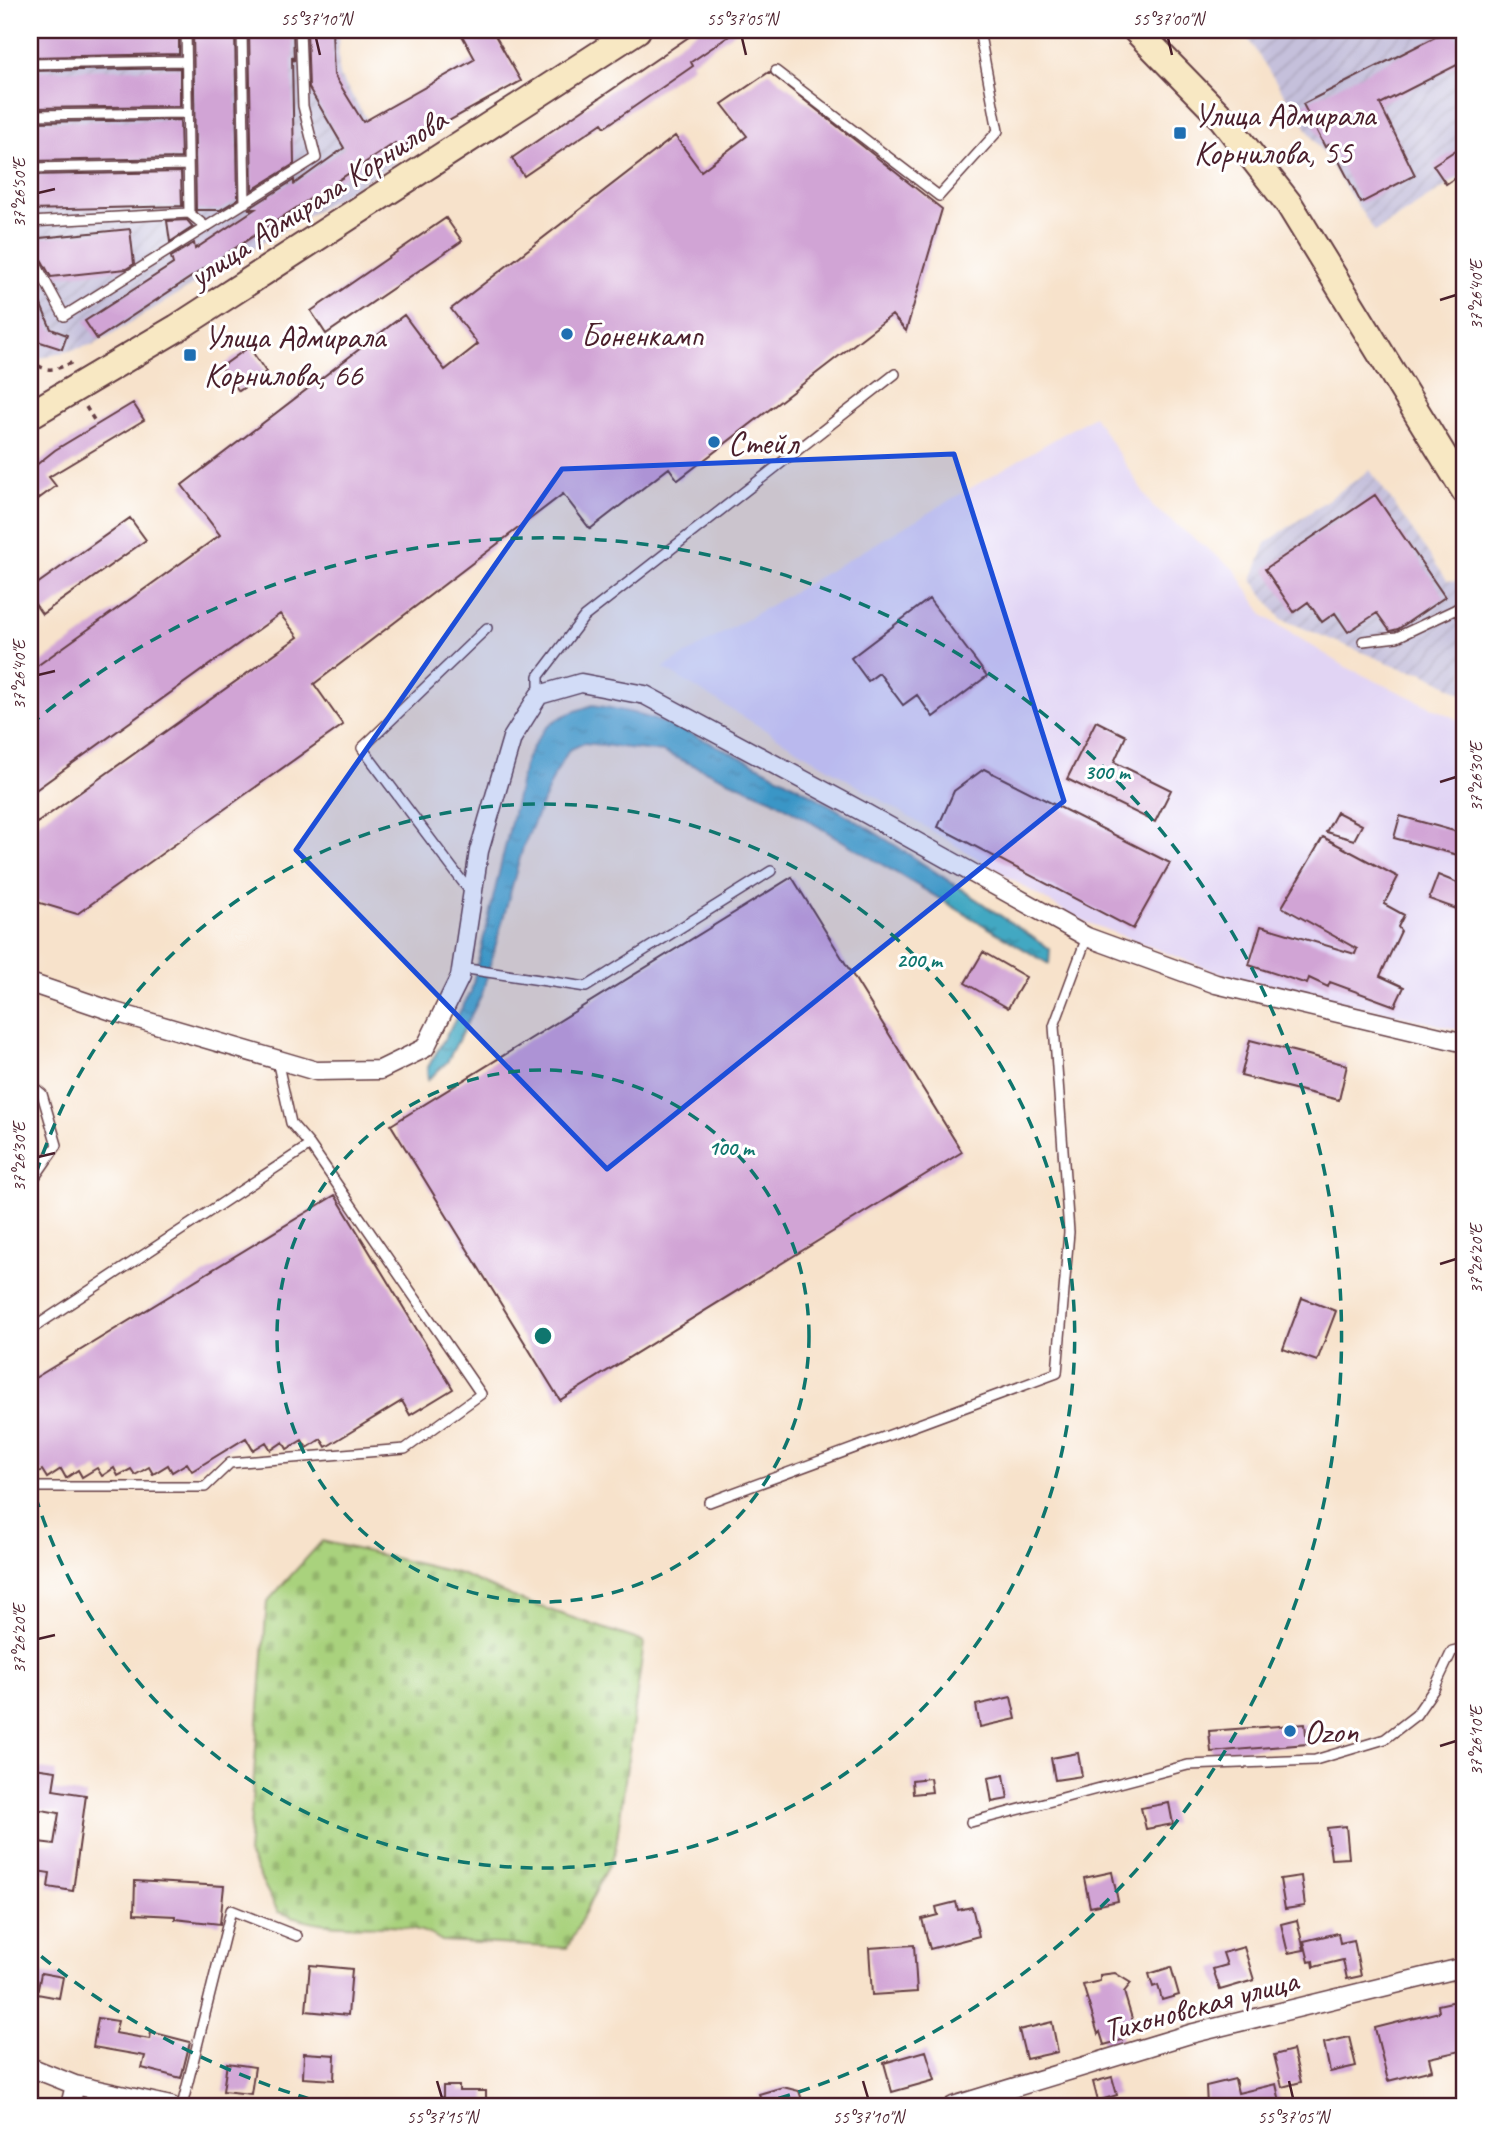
<svg xmlns="http://www.w3.org/2000/svg" width="1495" height="2136" viewBox="0 0 1495 2136" font-family="Caveat,sans-serif">
<style>
.built{fill:#e1d4f4}
.industrial{fill:url(#industrial-furrows)}
.cemetery{fill:url(#cemetery-stones);stroke:#7a7854;stroke-width:2}
.water{fill:url(#water-ripples);stroke:#466476;stroke-width:2}
.building{fill:#d1a4d5}
.lines{fill:none;stroke-linecap:round;stroke-linejoin:round}
.service-casing{stroke:#643c43;stroke-width:12}
.minor-casing{stroke:#643c43;stroke-width:21}
.secondary-casing{stroke:#643c43;stroke-width:30}
.path{stroke:#643c43;stroke-width:3.5;stroke-dasharray:5 5;stroke-linecap:butt}
.service{stroke:#fff;stroke-width:9}
.minor{stroke:#fff;stroke-width:18}
.secondary{stroke:#f8e8c3;stroke-width:26}
.marked{fill:#1d4ed8;fill-opacity:0.2;stroke:#1d4ed8;stroke-width:5;stroke-linejoin:round}
.ticks{fill:none;stroke:#4a1f2b;stroke-width:2.5}
.ring{fill:none;stroke:#0f766e;stroke-width:3.5;stroke-dasharray:12 9}
.poi-dot{fill:#1f6fb2;stroke:#fff;stroke-width:2.5}
.labels{text-anchor:middle;stroke-width:6;stroke-linejoin:round;paint-order:stroke}
.poi-label{font-size:33px;fill:#4a1f2b;stroke:#fff;text-anchor:start}
.street-label{font-size:33px;fill:#4a1f2b;stroke:#fff}
.centre{fill:#0f766e;stroke:#fff;stroke-width:3.5}
.ring-label{font-size:21px;text-anchor:middle;font-weight:bold;fill:#0f766e;stroke:#fff;stroke-width:6;stroke-linejoin:round;paint-order:stroke}
.neatline{fill:none;stroke:#4a1f2b;stroke-width:2.5}
.ticks-label{font-size:18px;text-anchor:middle;fill:#4a1f2b}
</style>
<defs>
<pattern id="industrial-furrows" width="10" height="10" patternUnits="userSpaceOnUse" patternTransform="scale(1.75)"><rect width="10" height="10" fill="#c5c0db"/><path d="M-1 1l2-2M0 10L10 0M9 11l2-2" fill="none" stroke="#aba5bc"/></pattern>
<pattern id="cemetery-stones" width="16" height="16" patternUnits="userSpaceOnUse" patternTransform="scale(1.75)"><rect width="16" height="16" fill="#a9d27d"/><path d="M2 7V4a2 2 0 0 1 4 0v3zM10 15v-3a2 2 0 0 1 4 0v3z" fill="#93b46c"/></pattern>
<pattern id="water-ripples" width="26" height="14" patternUnits="userSpaceOnUse" patternTransform="scale(1.75)"><rect width="26" height="14" fill="#42a8c2"/><path d="M2 4q2-2 4 0t4 0M15 11q2-2 4 0t4 0" fill="none" stroke="#39889e"/></pattern>
</defs>
<rect width="100%" height="100%" fill="#fff"/>
<filter id="ink" filterUnits="userSpaceOnUse"><feTurbulence type="fractalNoise" baseFrequency=".0143" numOctaves="2"/><feDisplacementMap in="SourceGraphic" scale="14" xChannelSelector="R" yChannelSelector="G"/><feConvolveMatrix kernelMatrix="1 2 1 2 8 2 1 2 1" color-interpolation-filters="sRGB"/></filter>
<filter id="wash" filterUnits="userSpaceOnUse"><feTurbulence type="fractalNoise" baseFrequency=".00686" numOctaves="4" result="noise"/><feDisplacementMap in="SourceGraphic" scale="28" xChannelSelector="R" yChannelSelector="G"/><feGaussianBlur stdDeviation="1.57" result="paint"/><feColorMatrix in="noise" values="0 0 0 0 0 0 0 0 0 0 0 0 0 0 0 0 0 1.4 0 .05"/><feComposite in="paint" operator="in"/></filter>
<g filter="url(#wash)">
<rect width="100%" height="100%" fill="#f7e2cb"/>
<path class="built" d="M1094 416 1153 507 1235 570 1264 616 1346 667 1465 723V1031L1221 974 1076 918 663 668Z"/>
<path class="industrial" d="M30 30H338L339 75 395 163 95 344 38 359 30 347Z
M1242 30H1465V174L1375 232Z
M1370 470 1447 580 1465 582V695L1422 672 1403 669 1281 619 1252 580 1266 543Z"/>
<path class="cemetery" d="M322 1541 461 1574 520 1600 644 1642 615 1853 567 1948 442 1941C408 1917 359 1930 320 1923 306 1921 292 1916 278 1912L248 1854 267 1602Z"/>
<path class="water" d="M593 705C651 713 695 735 747 760 854 813 951 883 1050 949L1049 964 772 799 663 752 584 743 569 750 555 774 523 847 482 994 447 1062 428 1080 427 1069 471 992 525 762C545 722 551 719 593 705Z"/>
<g id="blocks">
<path class="building" d="M30 30H179V54L30 57Z
M193 30H235L238 199 220 210H196Z
M249 30H293L294 61 292 57 294 164 252 190Z
M307 30H332L334 75 363 122 475 59 459 30H492L521 81 398 149 395 143 97 339 85 321 173 264 171 257 194 243 195 249 255 209H248L250 208 294 180V184L344 148 309 88Z
M699 30H738L691 62 693 66 605 127 602 123 524 176 512 158Z
M1449 30H1453L1465 53V61L1380 104 1415 175 1361 203 1330 144 1325 147 1303 104Z
M180 68V106L30 108V71Z
M769 72 942 209 906 331 892 315 678 480 669 468 590 529 563 494 314 684 343 725 77 914 30 900V828L298 637 280 614 30 794V671L220 535 182 485 404 315 445 370 478 344 451 309 675 136 701 171 747 136 722 104Z
M180 120 181 158 30 161V122Z
M1465 144V171L1446 184 1433 165Z
M181 172 182 206 30 210V175Z
M446 218 462 241 326 334 311 311Z
M187 220 193 227 170 242 167 221Z
M130 229 134 264 126 269 51 277 36 250 30 246V239Z
M30 279 51 329 67 335 62 349 34 340 30 329Z
M249 347 266 372 239 391 221 367Z
M133 403 144 420 49 477 56 486 30 505V470L55 450Z
M1375 495 1445 597 1398 629 1390 631 1377 613 1348 632 1335 613 1322 622 1308 602 1294 612 1265 569Z
M130 518 146 540 42 614 30 597V589Z
M929 599 987 676 933 717 917 695 903 705 879 673 868 681 851 658Z
M1096 721 1126 736 1114 762 1171 790 1155 822 1067 779Z
M984 769 1170 863 1133 929 938 827 954 791Z
M1337 812 1362 825 1354 840 1326 832Z
M1400 816 1465 834V857L1394 838Z
M1323 837 1398 877 1384 904 1404 915 1398 927 1401 931 1380 976 1404 987 1395 1006 1330 982 1328 987 1309 978 1307 984 1249 965 1261 926 1355 954 1357 949 1282 907Z
M1438 875 1465 886V912L1429 899Z
M792 877 962 1152 560 1400 391 1125Z
M983 952 1026 977 1008 1008 965 983Z
M1250 1040 1347 1065 1339 1100 1241 1076Z
M335 1195 453 1389 410 1415 402 1401 326 1447 321 1439 307 1448 302 1440 287 1449 283 1442 271 1450 266 1442 253 1450 246 1438 192 1471 187 1463 172 1472 168 1465 153 1474 149 1467 135 1475 131 1469 118 1476 114 1468 102 1476 97 1468 82 1477 78 1470 66 1478 61 1469 47 1478 42 1470 30 1477V1381Z
M1302 1298 1336 1311 1317 1361 1283 1349Z
M1011 1697 1016 1719 980 1727 976 1705Z
M1305 1724 1307 1744 1211 1752 1209 1731Z
M1078 1753 1082 1776 1055 1780 1051 1758Z
M34 1768 56 1771 53 1790 86 1795 73 1891 48 1887 50 1873 30 1870V1841L54 1844 59 1813 30 1808Z
M1004 1775 1008 1799 992 1802 988 1778Z
M930 1778 932 1792 913 1794 912 1780Z
M1169 1803 1173 1824 1146 1829 1141 1808Z
M1346 1826 1349 1858 1331 1859 1327 1828Z
M1112 1872 1118 1901 1090 1907 1084 1878Z
M1301 1876 1305 1906 1285 1909 1280 1879Z
M135 1881 224 1886 220 1924 175 1919V1916L134 1914Z
M956 1902 958 1910 972 1907 979 1936 930 1949 922 1919 938 1915 936 1907Z
M1297 1920 1304 1950 1288 1953 1281 1924Z
M1338 1933 1340 1943 1354 1940 1361 1976 1347 1979 1343 1960 1314 1967 1313 1961 1309 1962 1304 1941Z
M914 1945 917 1992 872 1995 869 1948Z
M1244 1947 1254 1980 1220 1990 1213 1969 1227 1965 1223 1953Z
M310 1965 352 1969 348 2015 306 2011Z
M1171 1967 1179 1995 1162 2000 1158 1985 1153 1987 1149 1974Z
M41 1973 63 1977 59 1998 37 1994Z
M1115 1973 1131 1983 1124 1992 1133 2022 1119 2027 1122 2040 1104 2045 1100 2032 1098 2034 1083 1985 1100 1981V1975Z
M1465 1999V2050L1429 2058 1432 2070 1388 2081 1375 2028 1439 2012 1438 2005Z
M98 2018 118 2021 115 2033 150 2039 151 2032 190 2042 181 2078 142 2068 145 2056 93 2047Z
M1052 2022 1058 2052 1026 2059 1019 2030Z
M1349 2037 1356 2066 1330 2072 1324 2043Z
M1293 2050 1301 2082 1282 2087 1274 2055Z
M926 2051 935 2080 892 2092 884 2063Z
M304 2053 335 2055 334 2080 303 2078Z
M227 2063 255 2067 251 2094 223 2091Z
M1112 2077 1117 2095 1098 2101 1093 2082Z
M1235 2079 1238 2093 1276 2084 1281 2106H1207L1206 2086Z
M443 2086H459V2091H486V2106H443Z
M783 2087 799 2091 804 2106H763L759 2094Z"/>
</g>
</g>
<g filter="url(#ink)">
<use href="#blocks" fill-opacity="0" stroke="#643c43" stroke-width="2"/>
<g class="lines">
<defs>
<path id="service" d="M186 30 189 213
M242 30 245 203
M30 64 183 61
M776 71 939 196 998 131 979 30
M30 115 187 113
M30 168 188 165
M30 222 189 213 206 227
M30 253 64 316 316 158 303 106 300 30
M1456 609 1465 620
M1363 641 1397 637 1465 605
M539 695V676L584 617 895 374
M471 893 362 748 487 628
M461 968 586 987 771 871
M30 1084 42 1094 57 1145 30 1184
M30 1330 310 1145
M30 1487H205L230 1463 405 1449 481 1394 310 1145 291 1123 277 1060
M709 1502 1057 1373 1069 1232 1054 1026 1087 937
M971 1822 1188 1765 1315 1760 1385 1739 1416 1715 1434 1689 1452 1651 1465 1648
M182 2106 231 1910 297 1936"/>
<path id="minor" d="M30 983 115 1012 316 1071 380 1070 425 1048 460 977 479 851 512 738 539 695 581 683 645 695 865 813 1087 937 1216 984 1465 1043
M30 2067 75 2085 171 2106
M70 2106 75 2085
M953 2106 1190 2034 1465 1967"/>
<path id="secondary" d="M1136 30 1222 118 1289 204 1465 491
M30 415 177 328 637 30"/>
</defs>
<use href="#service" class="service-casing"/>
<use href="#minor" class="minor-casing"/>
<use href="#secondary" class="secondary-casing"/>
<path class="path" d="M30 360C47 374 56 370 75 361
M30 370 37 366
M86 407 94 420"/>
<use href="#service" class="service"/>
<use href="#minor" class="minor"/>
<use href="#secondary" class="secondary"/>
</g>
</g>
<path class="marked" d="M954 454 1064 801 607 1169 296 850 562 469Z"/>
<path class="ticks" d="M316 38 320 55M742 38 746 55M1168 38 1172 55M38 193 55 189M1440 300 1456 295M38 675 55 671M1440 782 1456 777M38 1157 55 1153M1440 1264 1456 1259M38 1639 55 1635M1440 1746 1456 1741M437 2081 442 2098M863 2081 868 2098M1289 2081 1293 2098"/>
<g class="ring">
<circle cx="543" cy="1336" r="266"/>
<path d="M30 1194A532 532 0 1 1 30 1478"/>
<path d="M330 2105A798 798 0 0 1 30 1947M30 725A798 798 0 1 1 756 2105"/>
</g>
<g class="poi-dot">
<rect x="1173" y="126" width="14" height="14" rx="3.5"/>
<circle cx="567" cy="334" r="7"/>
<rect x="183" y="348" width="14" height="14" rx="3.5"/>
<circle cx="714" cy="442" r="7"/>
<circle cx="1290" cy="1731" r="7"/>
</g>
<g class="labels">
<g class="poi-label">
<text x="1194" y="126">Улица Адмирала<tspan x="1194" dy="38">Корнилова, 55</tspan></text>
<text x="581" y="346">Боненкамп</text>
<text x="204" y="348">Улица Адмирала<tspan x="204" dy="38">Корнилова, 66</tspan></text>
<text x="728" y="454">Стейл</text>
<text x="1304" y="1743">Ozon</text>
</g>
<g class="street-label">
<text transform="translate(317 197) rotate(-33)" y="12">улица Адмирала Корнилова</text>
<text transform="translate(1200 2004) rotate(-15)" y="12">Тихоновская улица</text>
</g>
</g>
<circle cx="543" cy="1336" r="10" class="centre"/>
<g class="ring-label">
<text x="1107" y="779">300 m</text>
<text x="919" y="967">200 m</text>
<text x="731" y="1155">100 m</text>
</g>
<rect width="1495" height="2136" fill="none" stroke="#fff" stroke-width="77"/>
<rect x="38" y="38" width="1418" height="2060" class="neatline"/>
<g class="ticks-label">
<text x="316" y="25">55°37'10"N</text>
<text x="742" y="25">55°37'05"N</text>
<text x="1168" y="25">55°37'00"N</text>
<text transform="translate(19 193) rotate(-90)" y="6">37°26'50"E</text>
<text transform="translate(1476 295) rotate(-90)" y="6">37°26'40"E</text>
<text transform="translate(19 675) rotate(-90)" y="6">37°26'40"E</text>
<text transform="translate(1476 777) rotate(-90)" y="6">37°26'30"E</text>
<text transform="translate(19 1157) rotate(-90)" y="6">37°26'30"E</text>
<text transform="translate(1476 1259) rotate(-90)" y="6">37°26'20"E</text>
<text transform="translate(19 1639) rotate(-90)" y="6">37°26'20"E</text>
<text transform="translate(1476 1741) rotate(-90)" y="6">37°26'10"E</text>
<text x="442" y="2123">55°37'15"N</text>
<text x="868" y="2123">55°37'10"N</text>
<text x="1293" y="2123">55°37'05"N</text>
</g>
</svg>
